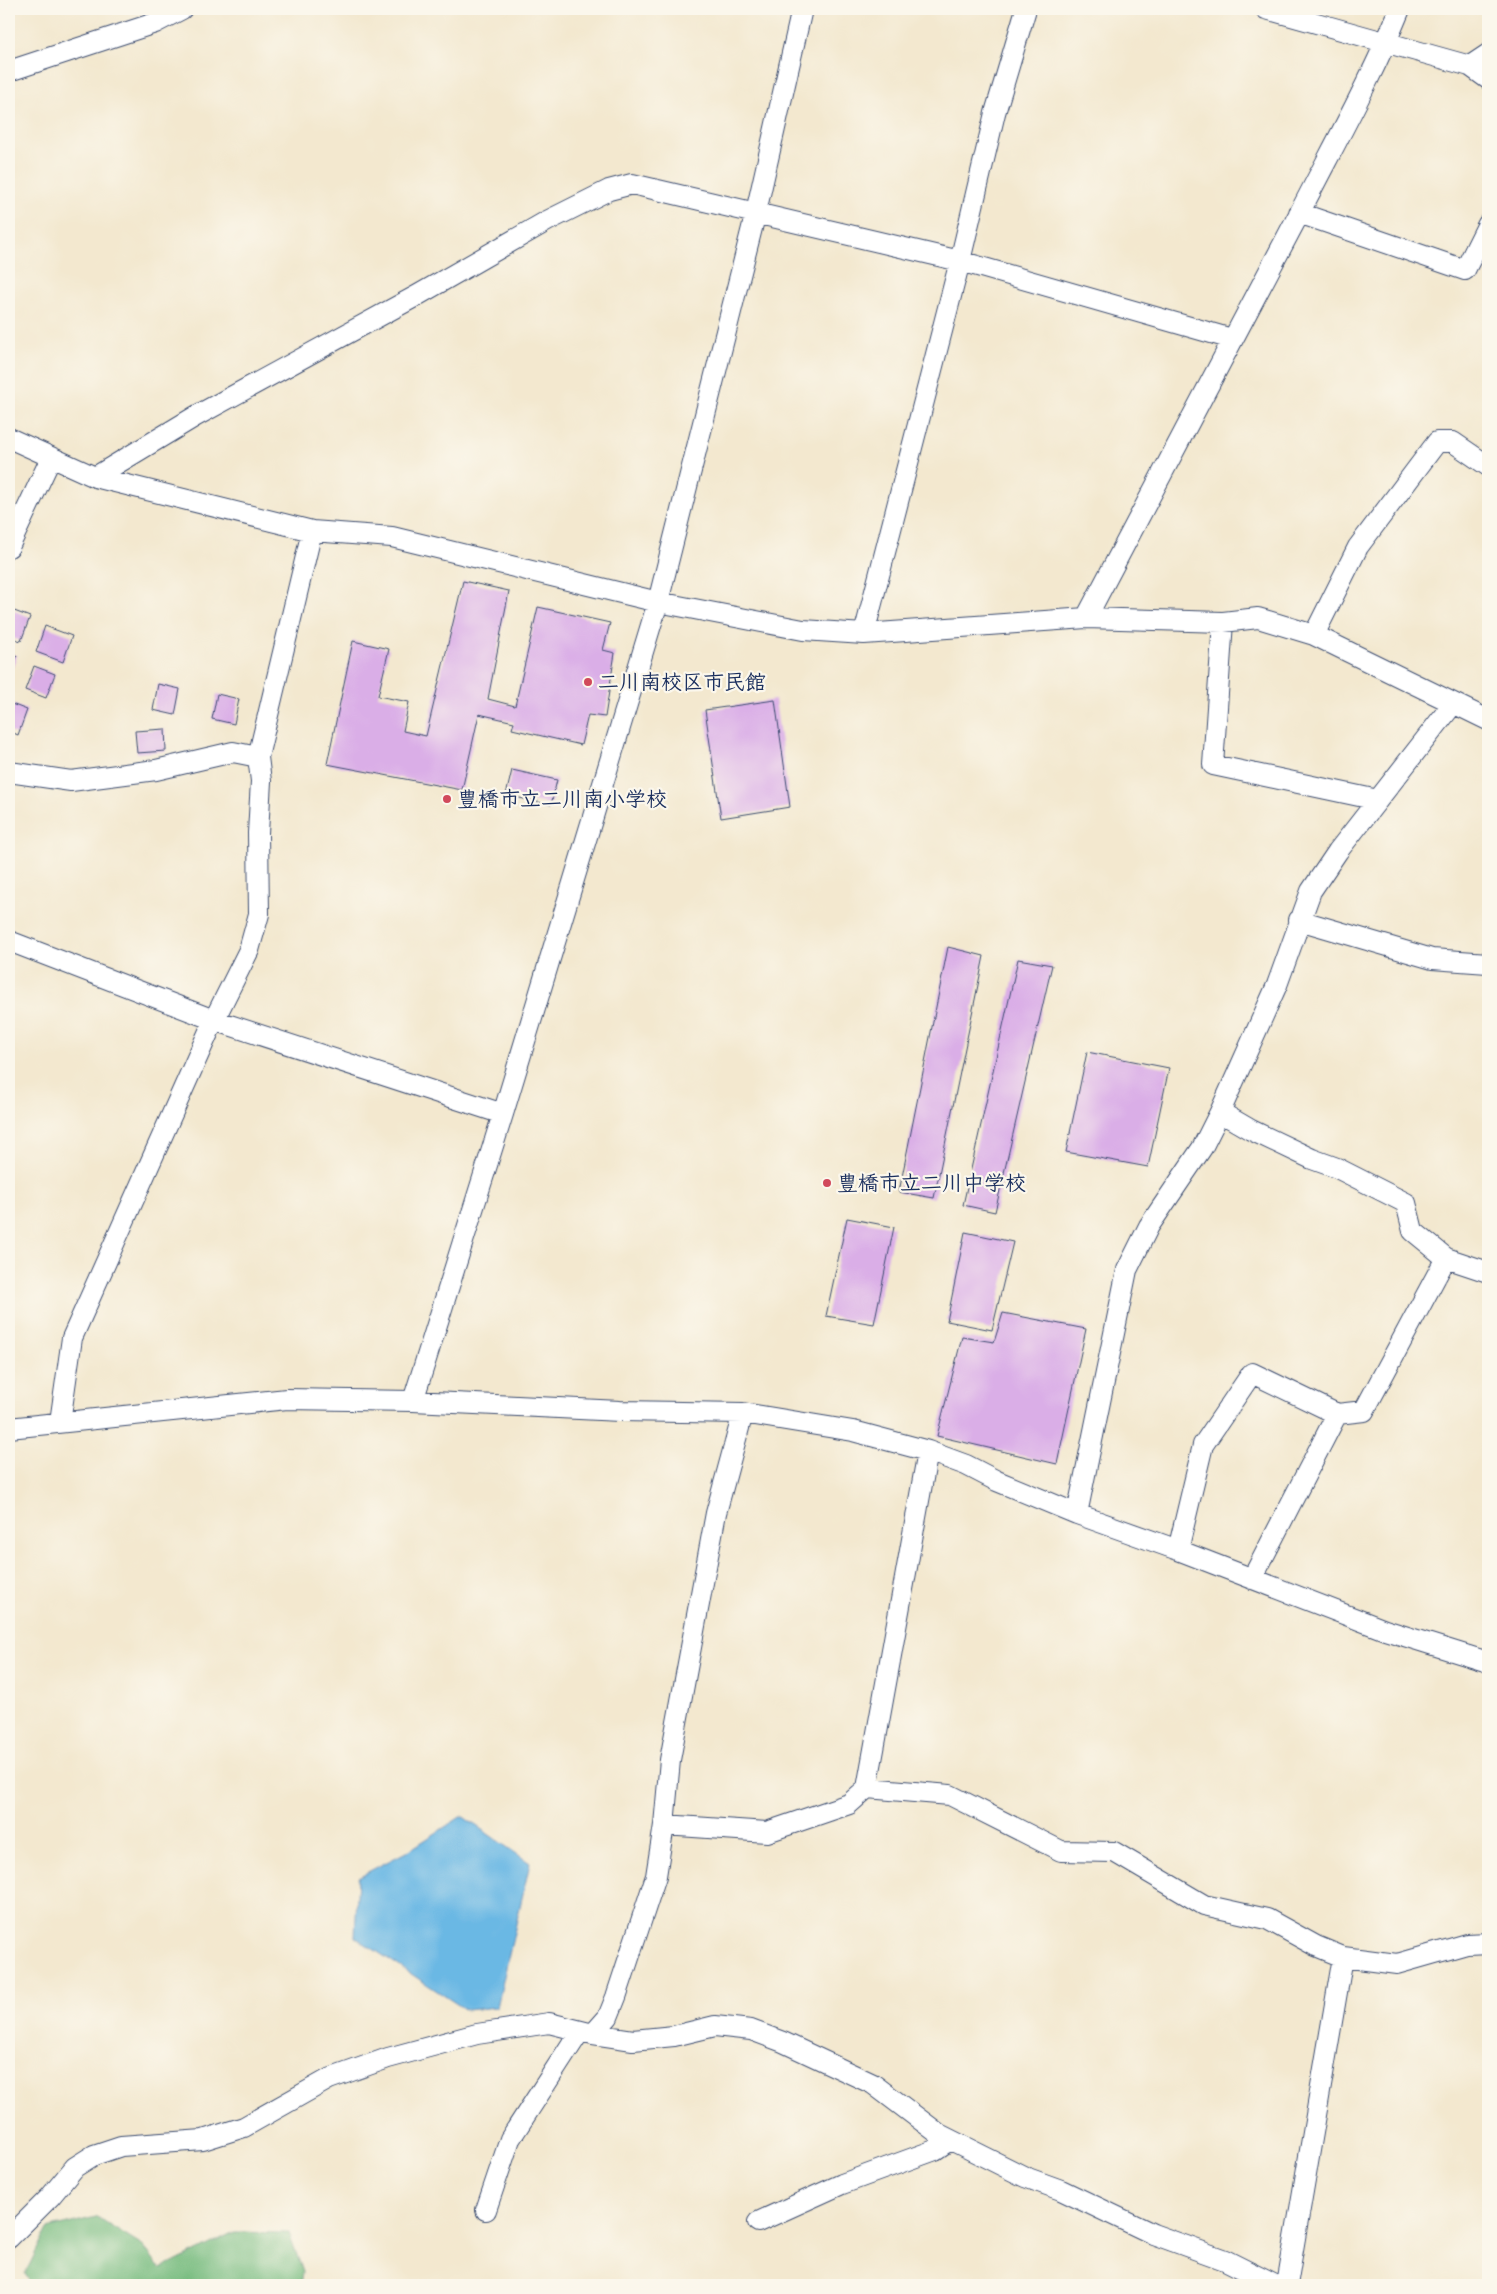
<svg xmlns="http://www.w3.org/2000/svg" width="1497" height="2294" viewBox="0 0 1497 2294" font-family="Caveat,'Klee One',sans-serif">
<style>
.forest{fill:#76bb7e;stroke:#48756e}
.water{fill:#6ab8e4;stroke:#4274a1}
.building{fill:#daaee7}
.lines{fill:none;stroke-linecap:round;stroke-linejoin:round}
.minor-casing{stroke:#3b4b6f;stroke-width:22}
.minor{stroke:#fff;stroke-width:20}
.poi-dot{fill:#d1495b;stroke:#fbf7ec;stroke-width:2}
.labels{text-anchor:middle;stroke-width:4.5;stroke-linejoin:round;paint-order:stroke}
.poi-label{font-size:21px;font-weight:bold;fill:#1b2f5e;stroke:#fbf7ec;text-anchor:start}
</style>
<rect width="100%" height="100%" fill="#fbf7ec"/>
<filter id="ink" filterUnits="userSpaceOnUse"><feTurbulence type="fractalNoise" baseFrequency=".02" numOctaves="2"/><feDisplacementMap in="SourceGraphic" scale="10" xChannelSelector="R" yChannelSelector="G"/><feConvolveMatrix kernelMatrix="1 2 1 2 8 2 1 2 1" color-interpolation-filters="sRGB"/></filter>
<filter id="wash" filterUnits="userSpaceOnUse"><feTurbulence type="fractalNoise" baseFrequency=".0096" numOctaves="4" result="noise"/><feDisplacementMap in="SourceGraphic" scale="20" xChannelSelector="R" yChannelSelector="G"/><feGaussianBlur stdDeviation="1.12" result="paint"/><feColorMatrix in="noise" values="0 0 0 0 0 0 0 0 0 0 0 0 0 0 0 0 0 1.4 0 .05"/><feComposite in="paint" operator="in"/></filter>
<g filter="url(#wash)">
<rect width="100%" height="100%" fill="#f3e8cf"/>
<path class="forest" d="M96 2217 144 2247 161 2269 234 2232 289 2233 303 2272 301 2285H32L25 2274 47 2229Z"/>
<path class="water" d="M462 1816 530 1863 497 2007 466 2010 355 1937 358 1877 408 1851Z"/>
<g id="blocks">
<path class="building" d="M463 581 509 591 488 699 515 706 538 607 610 623 603 650 615 653 605 717 588 715 581 745 512 729 514 722 479 714 462 790 327 764 353 641 389 649 378 696 409 702 403 731 426 736Z
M9 609 30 617 21 641 9 637Z
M45 626 72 636 63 662 36 652Z
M9 653 17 656 9 677Z
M34 666 55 674 46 698 25 690Z
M158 684 180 689 175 715 153 710Z
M217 694 239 699 234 724 212 719Z
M775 700 790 807 721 818 705 710Z
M9 703 27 710 18 735 9 731Z
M165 729 166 751 137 753 135 731Z
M512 770 557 780 551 805 506 795Z
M948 947 984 956 934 1198 899 1192Z
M1018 959 1052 965 995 1212 963 1205Z
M1087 1052 1169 1068 1148 1167 1066 1152Z
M847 1218 894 1227 874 1324 826 1316Z
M965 1232 1013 1242 992 1330 947 1321Z
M1003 1313 1086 1329 1057 1464 937 1436 962 1337 994 1342Z"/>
</g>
</g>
<g filter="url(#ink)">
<use href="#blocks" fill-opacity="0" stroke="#3b4b6f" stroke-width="1"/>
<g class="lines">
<defs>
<path id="minor" d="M1266 9 1470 66 1488 79
M1470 66 1488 54
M9 71 155 23 182 9
M1299 213 1465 270 1488 224
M9 438 95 477 312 531 392 537 658 602 803 630 864 634 1086 618 1223 622 1258 618 1314 635 1488 720
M95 477 196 416 418 295 547 221 609 190 632 184 960 261 1232 339
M9 547 51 458
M1086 618C1156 483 1228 350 1298 216 1333 147 1371 80 1400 9
M1223 622 1213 765 1378 800
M864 634 960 261 995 113 1026 9
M1314 635 1358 547 1437 442H1453L1488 466
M9 772 71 781 156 770 233 752 258 757
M1299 920 1432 959 1488 963
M9 941 214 1020 503 1114
M1220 1112 1251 1130 1312 1159 1337 1168 1406 1203 1413 1231 1446 1258 1488 1272
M413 1401 503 1114 658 602 756 212 802 9
M60 1422 72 1338 214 1020 249 950 259 914 258 833 261 781 258 757 312 531
M9 1428 287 1399 413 1401 620 1411 743 1413 853 1431 928 1451 966 1465 997 1481 1077 1514 1178 1550 1385 1630 1488 1662
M1077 1514 1127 1270 1149 1226 1202 1148 1220 1112 1277 985 1311 891 1338 851 1453 704
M1178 1550 1203 1445 1252 1373 1337 1414
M1252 1579 1337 1414 1364 1411 1446 1258
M867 1788 928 1451
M664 1825 767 1832 849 1804 867 1788 950 1795 1061 1851 1114 1852 1204 1905 1267 1919 1316 1946 1343 1957
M593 2034 608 2017 616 1997 656 1876 664 1825 670 1760 716 1513 743 1413
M486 2210 510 2139 580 2031
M758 2222 842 2184 935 2150 950 2140
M9 2238 50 2197 75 2167 94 2155 121 2146 203 2140 244 2127 329 2079 388 2058 477 2034 549 2023 593 2034 633 2040 674 2036 715 2026 751 2030 783 2042 873 2084 939 2134 1025 2177 1061 2190 1153 2234 1225 2260 1275 2285
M1287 2285 1343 1957 1397 1964 1467 1944 1488 1943"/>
</defs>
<use href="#minor" class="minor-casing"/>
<use href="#minor" class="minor"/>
</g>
</g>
<g class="poi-dot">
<circle cx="588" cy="682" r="5"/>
<circle cx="447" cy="799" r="5"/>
<circle cx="827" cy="1183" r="5"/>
</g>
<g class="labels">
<g class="poi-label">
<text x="598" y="689">二川南校区市民館</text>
<text x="457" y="806">豊橋市立二川南小学校</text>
<text x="837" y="1190">豊橋市立二川中学校</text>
</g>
</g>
<rect width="1497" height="2294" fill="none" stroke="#fbf7ec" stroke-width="30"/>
</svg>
